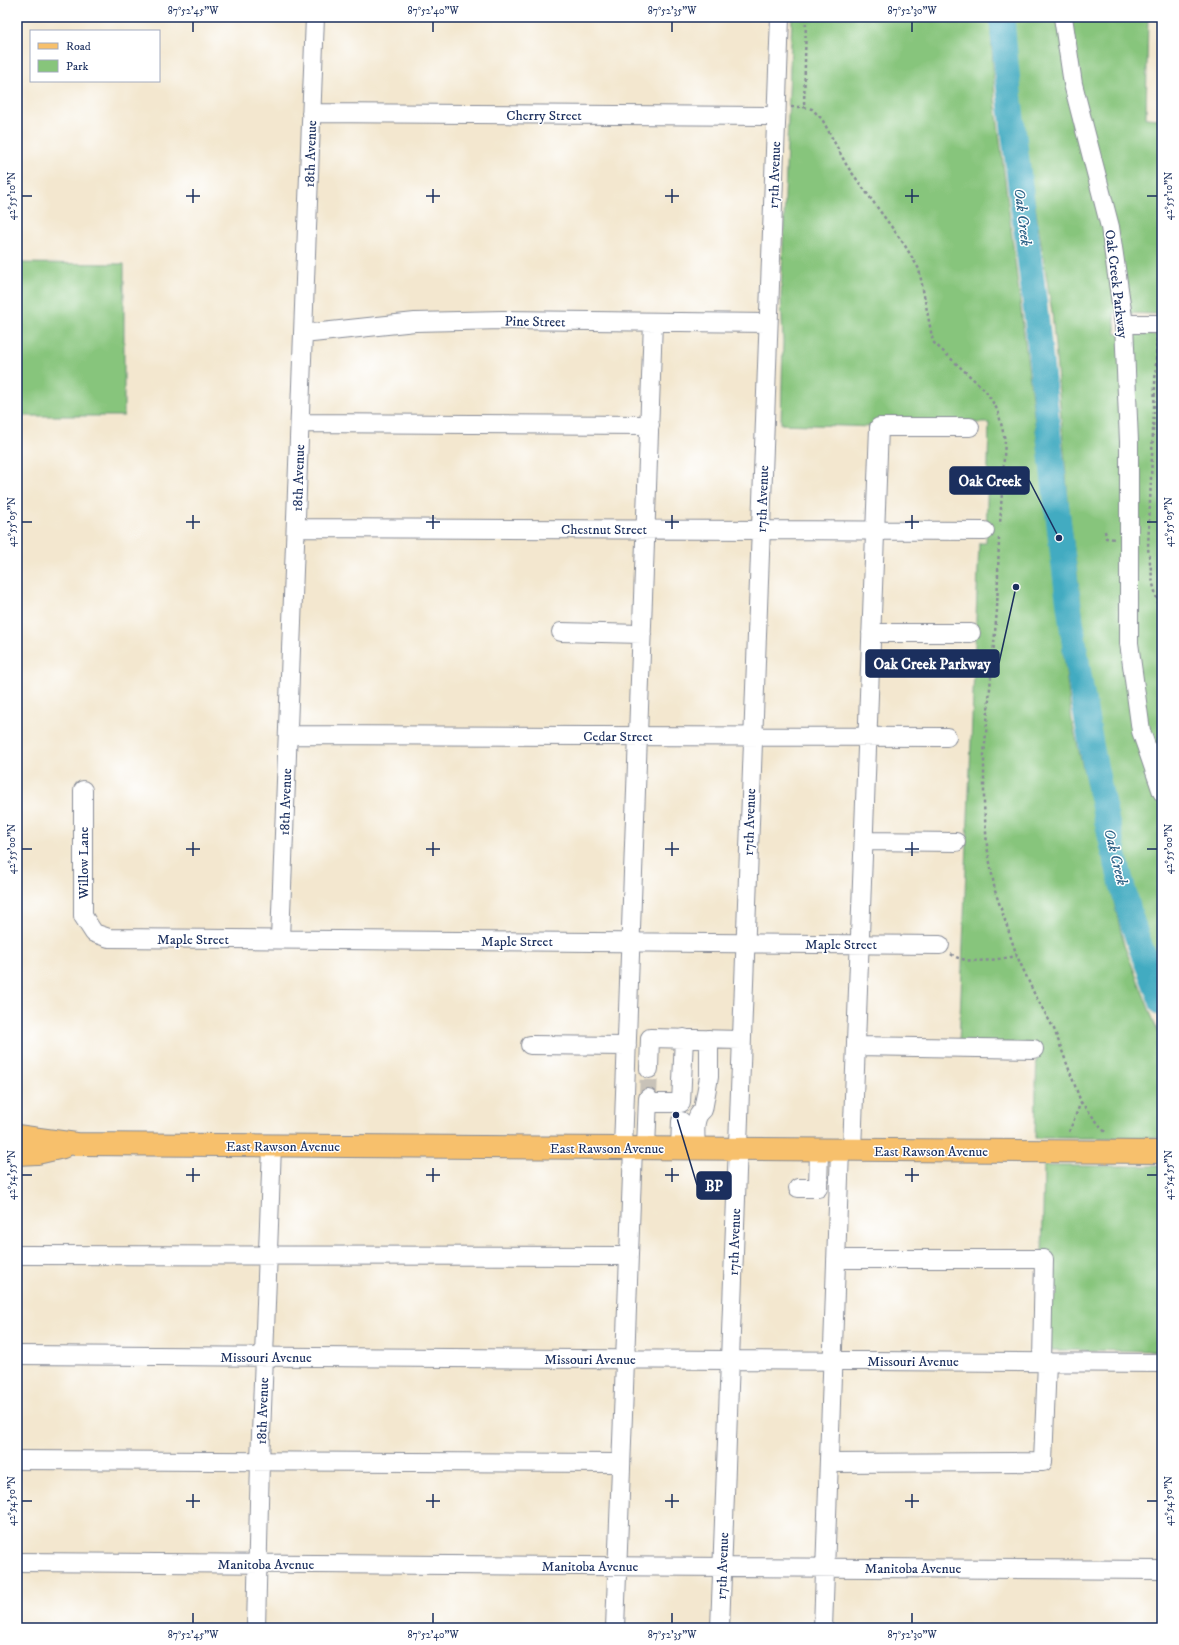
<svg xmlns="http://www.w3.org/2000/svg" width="1179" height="1645" viewBox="0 0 1179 1645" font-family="'IM FELL DW Pica',serif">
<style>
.green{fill:#87c57b;stroke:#517a6c}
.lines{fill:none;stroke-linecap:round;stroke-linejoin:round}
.river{stroke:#42abc1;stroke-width:25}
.minor-tunnel{stroke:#c8c2b8;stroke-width:18;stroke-dasharray:18 9;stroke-linecap:butt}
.minor-casing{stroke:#878b96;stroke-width:20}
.major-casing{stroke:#878b96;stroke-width:24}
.path{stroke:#878b96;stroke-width:2.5;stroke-dasharray:3 3;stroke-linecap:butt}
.minor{stroke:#fff;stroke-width:18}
.major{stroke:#f7c06c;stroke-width:22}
.ticks{fill:none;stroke:#1b2f5e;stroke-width:1.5}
.labels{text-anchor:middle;stroke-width:3;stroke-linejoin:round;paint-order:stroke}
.street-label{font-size:14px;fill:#1b2f5e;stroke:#fff}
.water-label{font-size:15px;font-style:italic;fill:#2b6186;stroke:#fff}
.leader{fill:none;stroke:#1b2f5e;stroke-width:1.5}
.callout-dot{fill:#1b2f5e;stroke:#fff;stroke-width:1.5}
.callout{fill:#1b2f5e;stroke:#1b2f5e;stroke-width:1.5}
.callout-label{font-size:15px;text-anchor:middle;font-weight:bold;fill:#fff}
.neatline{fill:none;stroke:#1b2f5e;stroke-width:1.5}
.ticks-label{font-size:10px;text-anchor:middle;fill:#1b2f5e}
</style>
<rect width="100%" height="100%" fill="#fff"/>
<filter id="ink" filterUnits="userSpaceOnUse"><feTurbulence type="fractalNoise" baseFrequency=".025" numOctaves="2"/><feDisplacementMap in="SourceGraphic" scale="8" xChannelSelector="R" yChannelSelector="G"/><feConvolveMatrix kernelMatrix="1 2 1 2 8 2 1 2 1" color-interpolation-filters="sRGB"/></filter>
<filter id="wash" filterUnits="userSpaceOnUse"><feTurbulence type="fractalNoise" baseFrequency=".012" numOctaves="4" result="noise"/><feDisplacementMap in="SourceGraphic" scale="16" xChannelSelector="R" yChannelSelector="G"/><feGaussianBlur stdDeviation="0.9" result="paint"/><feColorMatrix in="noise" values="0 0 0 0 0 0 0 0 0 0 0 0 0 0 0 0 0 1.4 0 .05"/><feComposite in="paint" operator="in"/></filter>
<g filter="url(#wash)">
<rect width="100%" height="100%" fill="#f3e7cf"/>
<path class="green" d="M792 17H990L995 99 1072 721 1124 945 1162 1042V1138H1035L1037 1043H959L979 543H986L989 423 875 422 874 427 781 424 783 341 781 297Z
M1013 17H1148L1146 118 1162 119V314L1114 313 1116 334 1162 335V982L1147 946 1095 717 1069 510 1052 312 1021 118Z
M17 263 124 264V416H17Z
M1044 1166H1162V1351L1047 1350 1042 1255Z"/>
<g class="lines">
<path class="river" d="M1002 17C1010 126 1028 234 1039 342 1059 535 1078 730 1131 918 1139 947 1152 975 1162 1003"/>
</g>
</g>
<g filter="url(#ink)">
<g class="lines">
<path class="minor-tunnel" d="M648 1098 649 1069"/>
<defs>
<path id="minor" d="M1063 17 1073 84 1110 227 1124 324 1129 442V643L1141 731 1162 792
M311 113 776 116
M1124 324H1162
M303 334 415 322 503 320 768 323
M300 423 650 425
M296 528 985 531
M561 632 642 634
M871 633H971
M288 735 947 737
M83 790V916L94 933 109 938 940 945
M863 841 956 842
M280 939 315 17
M530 1045 627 1046
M856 1046 1034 1049
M649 1069 650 1038 741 1040
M648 1103H681L684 1038
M623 1148 653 322
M646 1148 648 1098
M680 1149 681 1121
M696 1149C696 1136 692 1118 703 1110L709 1077V1039
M852 1150 879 427H970
M798 1188H818L819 1150
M17 1255 629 1256
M836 1259H1044L1042 1362
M17 1355 1162 1363
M17 1460 621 1463
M829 1463 1043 1462 1047 1362
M17 1562 1162 1570
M256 1628 260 1461 272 1146
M615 1628 633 1148
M720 1628 780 17
M823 1628 840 1150"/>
<path id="major" d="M17 1136 76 1144 1162 1152
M17 1154 37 1153 63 1147"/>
</defs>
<use href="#minor" class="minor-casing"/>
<use href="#major" class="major-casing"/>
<path class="path" d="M806 17 804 107 812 109 822 119 847 166 904 244 919 269 933 342 986 391 998 411 1005 440 1000 525
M791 107H804
M1157 339 1148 548 1153 584 1162 618
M1105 531 1106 538 1115 539
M999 538 997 610 984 755V805L987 846 995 891 1017 956 1034 993 1054 1029 1081 1102 1105 1132
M951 954C967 966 997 959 1017 956
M1069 1132 1081 1102"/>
<use href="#minor" class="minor"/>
<use href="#major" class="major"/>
</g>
</g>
<path class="ticks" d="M193 22V32M433 22V32M672 22V32M912 22V32M193 189V203M433 189V203M672 189V203M912 189V203M22 196H32M186 196H200M426 196H440M665 196H679M905 196H919M1147 196H1157M193 515V529M433 515V529M672 515V529M912 515V529M22 522H32M186 522H200M426 522H440M665 522H679M905 522H919M1147 522H1157M193 842V856M433 842V856M672 842V856M912 842V856M22 849H32M186 849H200M426 849H440M665 849H679M905 849H919M1147 849H1157M193 1168V1182M433 1168V1182M672 1168V1182M912 1168V1182M22 1175H32M186 1175H200M426 1175H440M665 1175H679M905 1175H919M1147 1175H1157M193 1494V1508M433 1494V1508M672 1494V1508M912 1494V1508M22 1501H32M186 1501H200M426 1501H440M665 1501H679M905 1501H919M1147 1501H1157M193 1613V1623M433 1613V1623M672 1613V1623M912 1613V1623"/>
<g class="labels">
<g class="street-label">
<text x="544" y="120">Cherry Street</text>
<text transform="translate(310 154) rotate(-88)" y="5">18th Avenue</text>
<text transform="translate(774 175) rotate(-88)" y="5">17th Avenue</text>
<text transform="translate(1117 284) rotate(83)" y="5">Oak Creek Parkway</text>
<text transform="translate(535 321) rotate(1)" y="5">Pine Street</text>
<text transform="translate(298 478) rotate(-88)" y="5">18th Avenue</text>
<text transform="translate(762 499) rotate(-88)" y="5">17th Avenue</text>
<text x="604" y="534">Chestnut Street</text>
<text x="618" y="741">Cedar Street</text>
<text transform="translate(285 802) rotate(-88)" y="5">18th Avenue</text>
<text transform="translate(749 822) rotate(-88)" y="5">17th Avenue</text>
<text transform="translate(83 863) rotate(-90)" y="5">Willow Lane</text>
<text x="193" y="944">Maple Street</text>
<text x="517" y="946">Maple Street</text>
<text x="841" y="949">Maple Street</text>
<text x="283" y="1151">East Rawson Avenue</text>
<text x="607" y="1153">East Rawson Avenue</text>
<text x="931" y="1156">East Rawson Avenue</text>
<text transform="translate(734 1242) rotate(-88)" y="5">17th Avenue</text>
<text x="266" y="1362">Missouri Avenue</text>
<text x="590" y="1364">Missouri Avenue</text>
<text x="913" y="1366">Missouri Avenue</text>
<text transform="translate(262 1411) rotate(-88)" y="5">18th Avenue</text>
<text x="266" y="1569">Manitoba Avenue</text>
<text x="590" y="1571">Manitoba Avenue</text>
<text transform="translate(722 1566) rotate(-88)" y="5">17th Avenue</text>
<text x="913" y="1573">Manitoba Avenue</text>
</g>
<g class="water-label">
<text transform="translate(1023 217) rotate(83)" y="5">Oak Creek</text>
<text transform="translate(1116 857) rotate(76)" y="5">Oak Creek</text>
</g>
</g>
<path class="leader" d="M1059 538L1029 480M1016 587L999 663M676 1115L697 1185"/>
<g class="callout-dot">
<circle cx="1059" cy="538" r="4"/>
<circle cx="1016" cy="587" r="4"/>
<circle cx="676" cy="1115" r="4"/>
</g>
<g class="callout">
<rect x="950" y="467" width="79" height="27" rx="4"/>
<rect x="866" y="650" width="133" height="27" rx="4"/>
<rect x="697" y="1172" width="34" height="27" rx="4"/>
</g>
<g class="callout-label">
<text x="990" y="486">Oak Creek</text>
<text x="932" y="669">Oak Creek Parkway</text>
<text x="714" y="1191">BP</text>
</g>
<rect width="1179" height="1645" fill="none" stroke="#fff" stroke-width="44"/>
<rect x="30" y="30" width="130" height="52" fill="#ffffff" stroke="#a4acbf"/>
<rect x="38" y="43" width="20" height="6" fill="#f7c06c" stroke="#a4acbf"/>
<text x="66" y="50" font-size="12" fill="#1b2f5e">Road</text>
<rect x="38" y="60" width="20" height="12" fill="#87c57b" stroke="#a4acbf"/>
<text x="66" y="70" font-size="12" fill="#1b2f5e">Park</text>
<rect x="22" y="22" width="1135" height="1601" class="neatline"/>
<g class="ticks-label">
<text x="193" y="14">87°52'45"W</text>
<text x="433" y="14">87°52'40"W</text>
<text x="672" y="14">87°52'35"W</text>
<text x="912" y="14">87°52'30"W</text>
<text transform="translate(11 196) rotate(-90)" y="4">42°55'10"N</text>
<text transform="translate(1168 196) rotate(-90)" y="4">42°55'10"N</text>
<text transform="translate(11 522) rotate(-90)" y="4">42°55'05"N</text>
<text transform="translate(1168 522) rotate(-90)" y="4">42°55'05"N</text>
<text transform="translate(11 849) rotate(-90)" y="4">42°55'00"N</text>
<text transform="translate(1168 849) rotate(-90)" y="4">42°55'00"N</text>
<text transform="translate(11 1175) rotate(-90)" y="4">42°54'55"N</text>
<text transform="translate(1168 1175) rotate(-90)" y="4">42°54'55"N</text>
<text transform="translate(11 1501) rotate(-90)" y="4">42°54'50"N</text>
<text transform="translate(1168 1501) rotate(-90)" y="4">42°54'50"N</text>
<text x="193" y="1638">87°52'45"W</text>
<text x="433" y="1638">87°52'40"W</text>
<text x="672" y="1638">87°52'35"W</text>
<text x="912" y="1638">87°52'30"W</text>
</g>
</svg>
